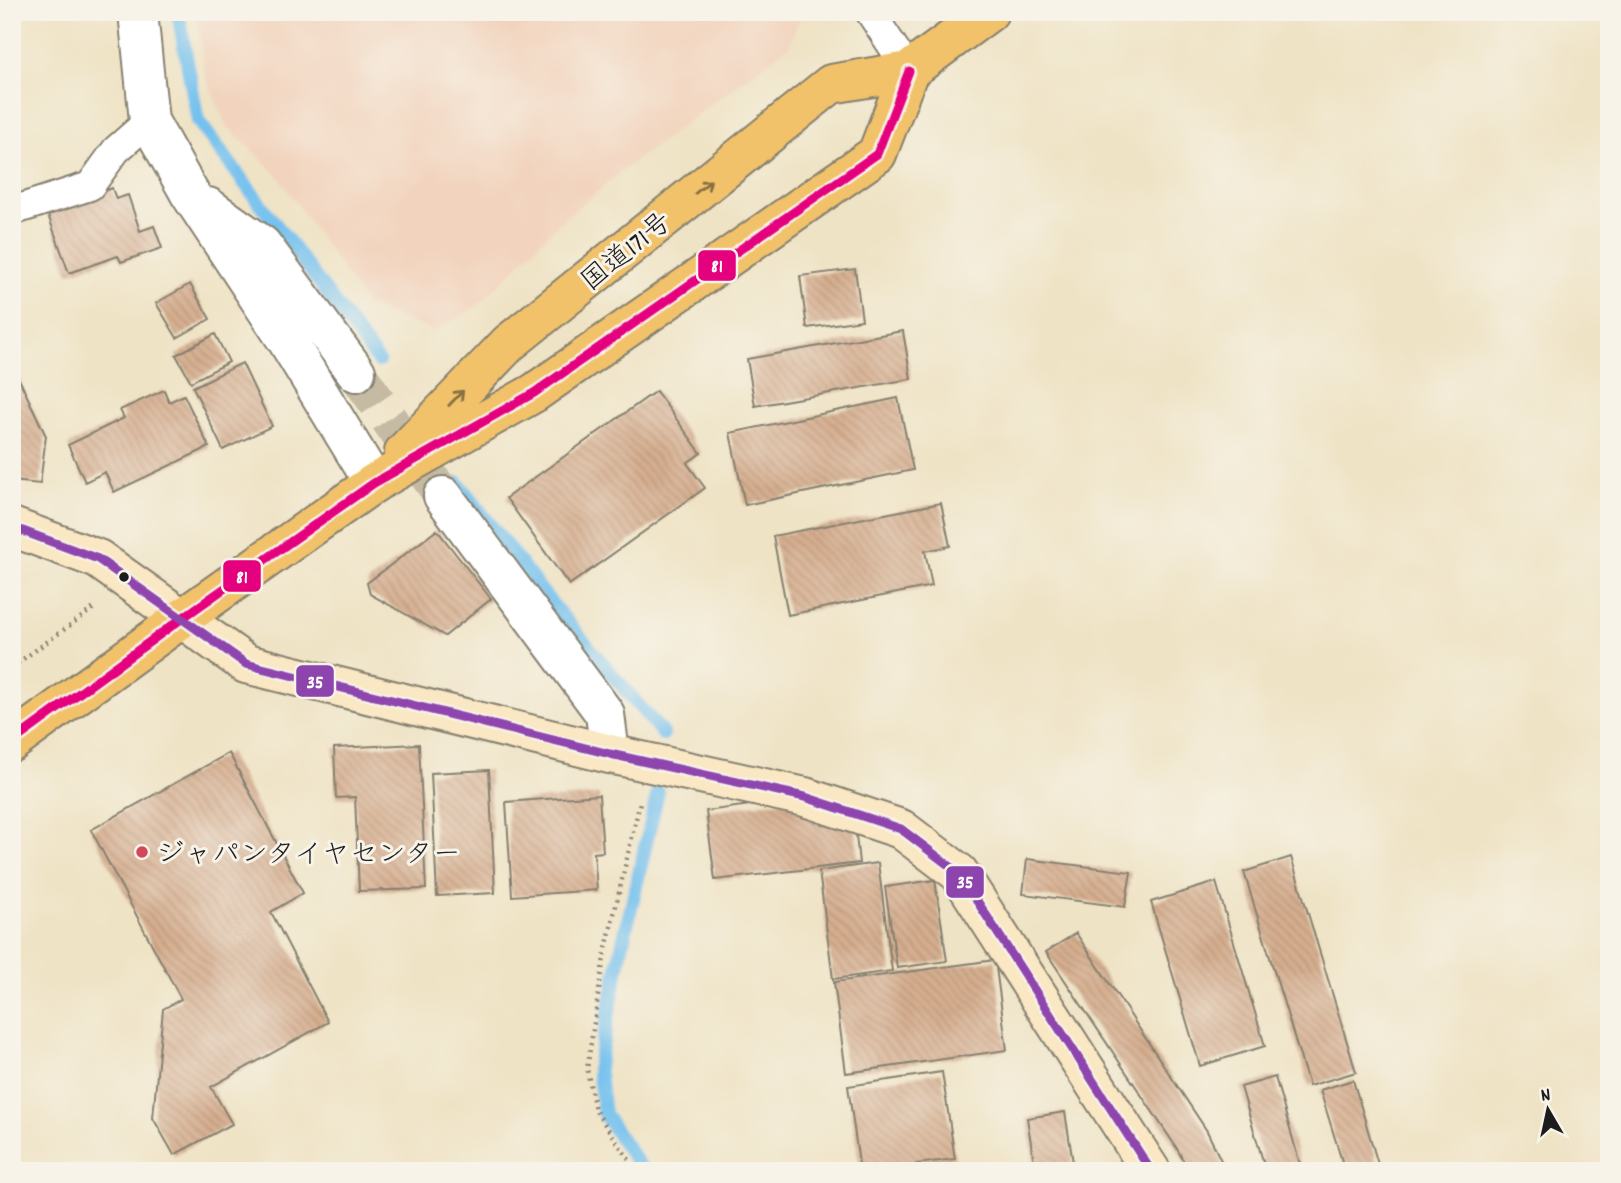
<svg xmlns="http://www.w3.org/2000/svg" width="1621" height="1183" viewBox="0 0 1621 1183" font-family="Dekko,'Klee One',sans-serif">
<style>
.built{fill:#f2d4be}
.lines{fill:none;stroke-linecap:round;stroke-linejoin:round}
.stream{stroke:#74c1ee;stroke-width:14}
.building{fill:url(#building-back-hatch)}
.street-tunnel{stroke:#c5bba3;stroke-width:38;stroke-dasharray:38 19;stroke-linecap:butt}
.lane-casing{stroke:#868070;stroke-width:32}
.street-casing{stroke:#868070;stroke-width:42}
.secondary-casing{stroke:#868070;stroke-width:42}
.highway-casing{stroke:#868070;stroke-width:42}
.path{stroke:#868070;stroke-width:4.5;stroke-dasharray:2 5;stroke-linecap:butt}
.lane{stroke:#fff;stroke-width:28}
.street{stroke:#fff;stroke-width:38}
.secondary{stroke:#fae7c3;stroke-width:38}
.highway{stroke:#f2c26a;stroke-width:38}
.bus-1-casing{stroke:#f7f3e8;stroke-width:14}
.bus-2-casing{stroke:#f7f3e8;stroke-width:14}
.bus-1{stroke:#e5007d;stroke-width:9}
.bus-2{stroke:#8e44ad;stroke-width:9}
.oneway{stroke:#876f43}
.bus-dot{fill:#1c1c1c;stroke:#f7f3e8;stroke-width:2.5}
.poi-dot{fill:#d1495b;stroke:#f7f3e8;stroke-width:2.5}
.labels{text-anchor:middle;stroke-width:6;stroke-linejoin:round;paint-order:stroke}
.street-label{font-size:28px;fill:#1c1c1c;stroke:#f7f3e8}
.poi-label{font-size:28px;fill:#1c1c1c;stroke:#f7f3e8;text-anchor:start}
.line-badge{stroke:#f7f3e8;stroke-width:2.5}
.badge-label{font-size:19px;text-anchor:middle;font-weight:bold;fill:#fff}
</style>
<defs>
<pattern id="building-back-hatch" width="6" height="6" patternUnits="userSpaceOnUse" patternTransform="scale(1.75)"><rect width="6" height="6" fill="#d6ae8f"/><path d="M-1 5l2 2M0 0l6 6M5-1l2 2" fill="none" stroke="#b7957b"/></pattern>
</defs>
<rect width="100%" height="100%" fill="#f7f3e8"/>
<filter id="ink" filterUnits="userSpaceOnUse"><feTurbulence type="fractalNoise" baseFrequency=".0143" numOctaves="2"/><feDisplacementMap in="SourceGraphic" scale="14" xChannelSelector="R" yChannelSelector="G"/><feConvolveMatrix kernelMatrix="1 2 1 2 8 2 1 2 1" color-interpolation-filters="sRGB"/></filter>
<filter id="wash" filterUnits="userSpaceOnUse"><feTurbulence type="fractalNoise" baseFrequency=".00686" numOctaves="4" result="noise"/><feDisplacementMap in="SourceGraphic" scale="28" xChannelSelector="R" yChannelSelector="G"/><feGaussianBlur stdDeviation="1.57" result="paint"/><feColorMatrix in="noise" values="0 0 0 0 0 0 0 0 0 0 0 0 0 0 0 0 0 1.4 0 .05"/><feComposite in="paint" operator="in"/></filter>
<g filter="url(#wash)">
<rect width="100%" height="100%" fill="#efe3c5"/>
<path class="built" d="M196 12H802L789 46 630 165 557 225 479 305 435 332 367 305 277 175 226 125 206 79Z"/>
<g class="lines">
<path class="stream" d="M178 12 198 121 378 361
M458 483 546 597 663 734
M643 1171 604 1114 598 1067 623 942 658 792"/>
</g>
<g id="blocks">
<path class="building" d="M112 188 116 199 128 195 140 231 154 226 162 248 121 262 118 256 69 273 47 212Z
M855 269 862 320 807 328 800 276Z
M190 284 210 319 177 338 156 303Z
M903 331 911 379 755 406 747 359Z
M215 334 229 362 191 382 176 355Z
M242 363 272 426 223 450 193 387Z
M18 377 46 436 40 484 12 481V379Z
M164 390 169 402 184 395 209 447 114 492 105 472 85 482 68 445 124 418 120 410Z
M656 391 701 453 687 463 705 488 569 585 506 498Z
M898 398 913 470 745 505 730 433Z
M941 503 950 546 925 551 932 586 788 615 773 536Z
M437 530 491 599 445 636 370 594 367 583Z
M419 744 426 889 359 891 355 797 336 798 334 748Z
M229 753 303 893 271 912 328 1022 211 1087 232 1124 174 1155 153 1118 163 1009 181 999 91 830Z
M489 770 495 893 437 896 431 773Z
M599 795 603 852 594 853 597 890 512 896 506 802Z
M779 801 855 826 859 863 715 880 706 811Z
M1291 857 1356 1072 1309 1086 1244 872Z
M1027 859 1131 872 1125 907 1023 894Z
M878 863 892 971 833 979 819 871Z
M935 880 947 961 897 968 885 887Z
M1216 882 1265 1046 1200 1066 1151 902Z
M1076 933 1207 1131 1226 1171H1189L1176 1147 1046 952Z
M995 960 1007 1050 846 1073 834 982Z
M942 1072 955 1159 916 1164 917 1171H860L848 1086Z
M1275 1077 1302 1171H1266L1241 1087Z
M1353 1080 1380 1171H1345L1320 1090Z
M1065 1112 1073 1163 1035 1169 1027 1118Z"/>
</g>
</g>
<g filter="url(#ink)">
<use href="#blocks" fill-opacity="0" stroke="#868070" stroke-width="2"/>
<g class="lines">
<path class="street-tunnel" d="M356 372 443 496"/>
<defs>
<path id="lane" d="M870 12 909 71
M12 211 90 186 116 150 149 121"/>
<path id="street" d="M138 12 149 121 190 194 288 342 374 483
M208 207 262 245 356 372
M443 496 605 714 610 754"/>
<path id="secondary" d="M12 527 98 559 246 664 610 754 805 797 901 829 959 873 1151 1171"/>
<path id="highway" d="M404 452 509 343 831 84 909 71 989 12
M12 742 181 619 374 483 534 393 877 154 909 71"/>
</defs>
<use href="#lane" class="lane-casing"/>
<use href="#street" class="street-casing"/>
<use href="#secondary" class="secondary-casing"/>
<use href="#highway" class="highway-casing"/>
<path class="path" d="M12 667 94 608
M637 1171 595 1110 587 1069 604 957 640 802"/>
<use href="#lane" class="lane"/>
<use href="#street" class="street"/>
<use href="#secondary" class="secondary"/>
<use href="#highway" class="highway"/>
<defs>
<path id="bus-1" d="M12 742 181 619 374 483 534 393 877 154 909 71"/>
<path id="bus-2" d="M12 527 98 559 246 664 610 754 805 797 901 829 959 873 1151 1171"/>
</defs>
<use href="#bus-1" class="bus-1-casing"/>
<use href="#bus-2" class="bus-2-casing"/>
<use href="#bus-1" class="bus-1"/>
<use href="#bus-2" class="bus-2"/>
</g>
<defs><path id="oneway-shaft" d="M-6 0H5M1.5-3L5.5 0L1.5 3" fill="none" stroke-width="1.6" stroke-linecap="round" stroke-linejoin="round" transform="scale(1.75)"/></defs>
<g class="oneway">
<use href="#oneway-shaft" transform="translate(703 187) rotate(-39)"/>
<use href="#oneway-shaft" transform="translate(456 398) rotate(-46)"/>
</g>
</g>
<circle class="bus-dot" cx="124" cy="577" r="6"/>
<circle class="poi-dot" cx="142" cy="852" r="7"/>
<g class="labels">
<g class="street-label">
<text transform="translate(625 250) rotate(-39)" y="10">国道171号</text>
</g>
<g class="poi-label">
<text x="156" y="862">ジャパンタイヤセンター</text>
</g>
</g>
<g class="line-badge">
<rect x="697" y="249" width="40" height="33" rx="7" fill="#e5007d"/>
<rect x="222" y="559" width="40" height="34" rx="7" fill="#e5007d"/>
<rect x="295" y="664" width="40" height="34" rx="7" fill="#8e44ad"/>
<rect x="945" y="865" width="40" height="34" rx="7" fill="#8e44ad"/>
</g>
<g class="badge-label">
<text x="717" y="272">81</text>
<text x="242" y="583">81</text>
<text x="315" y="688">35</text>
<text x="965" y="888">35</text>
</g>
<rect width="1621" height="1183" fill="none" stroke="#f7f3e8" stroke-width="42"/>
<g transform="translate(1548 1110) rotate(351)" stroke="#f7f3e8" stroke-width="5" paint-order="stroke">
<path d="M0-5L12 26L0 18L-12 26Z" fill="#1c1c1c"/>
<text y="-10" font-size="19" font-weight="bold" text-anchor="middle" fill="#1c1c1c">N</text>
</g>
</svg>
